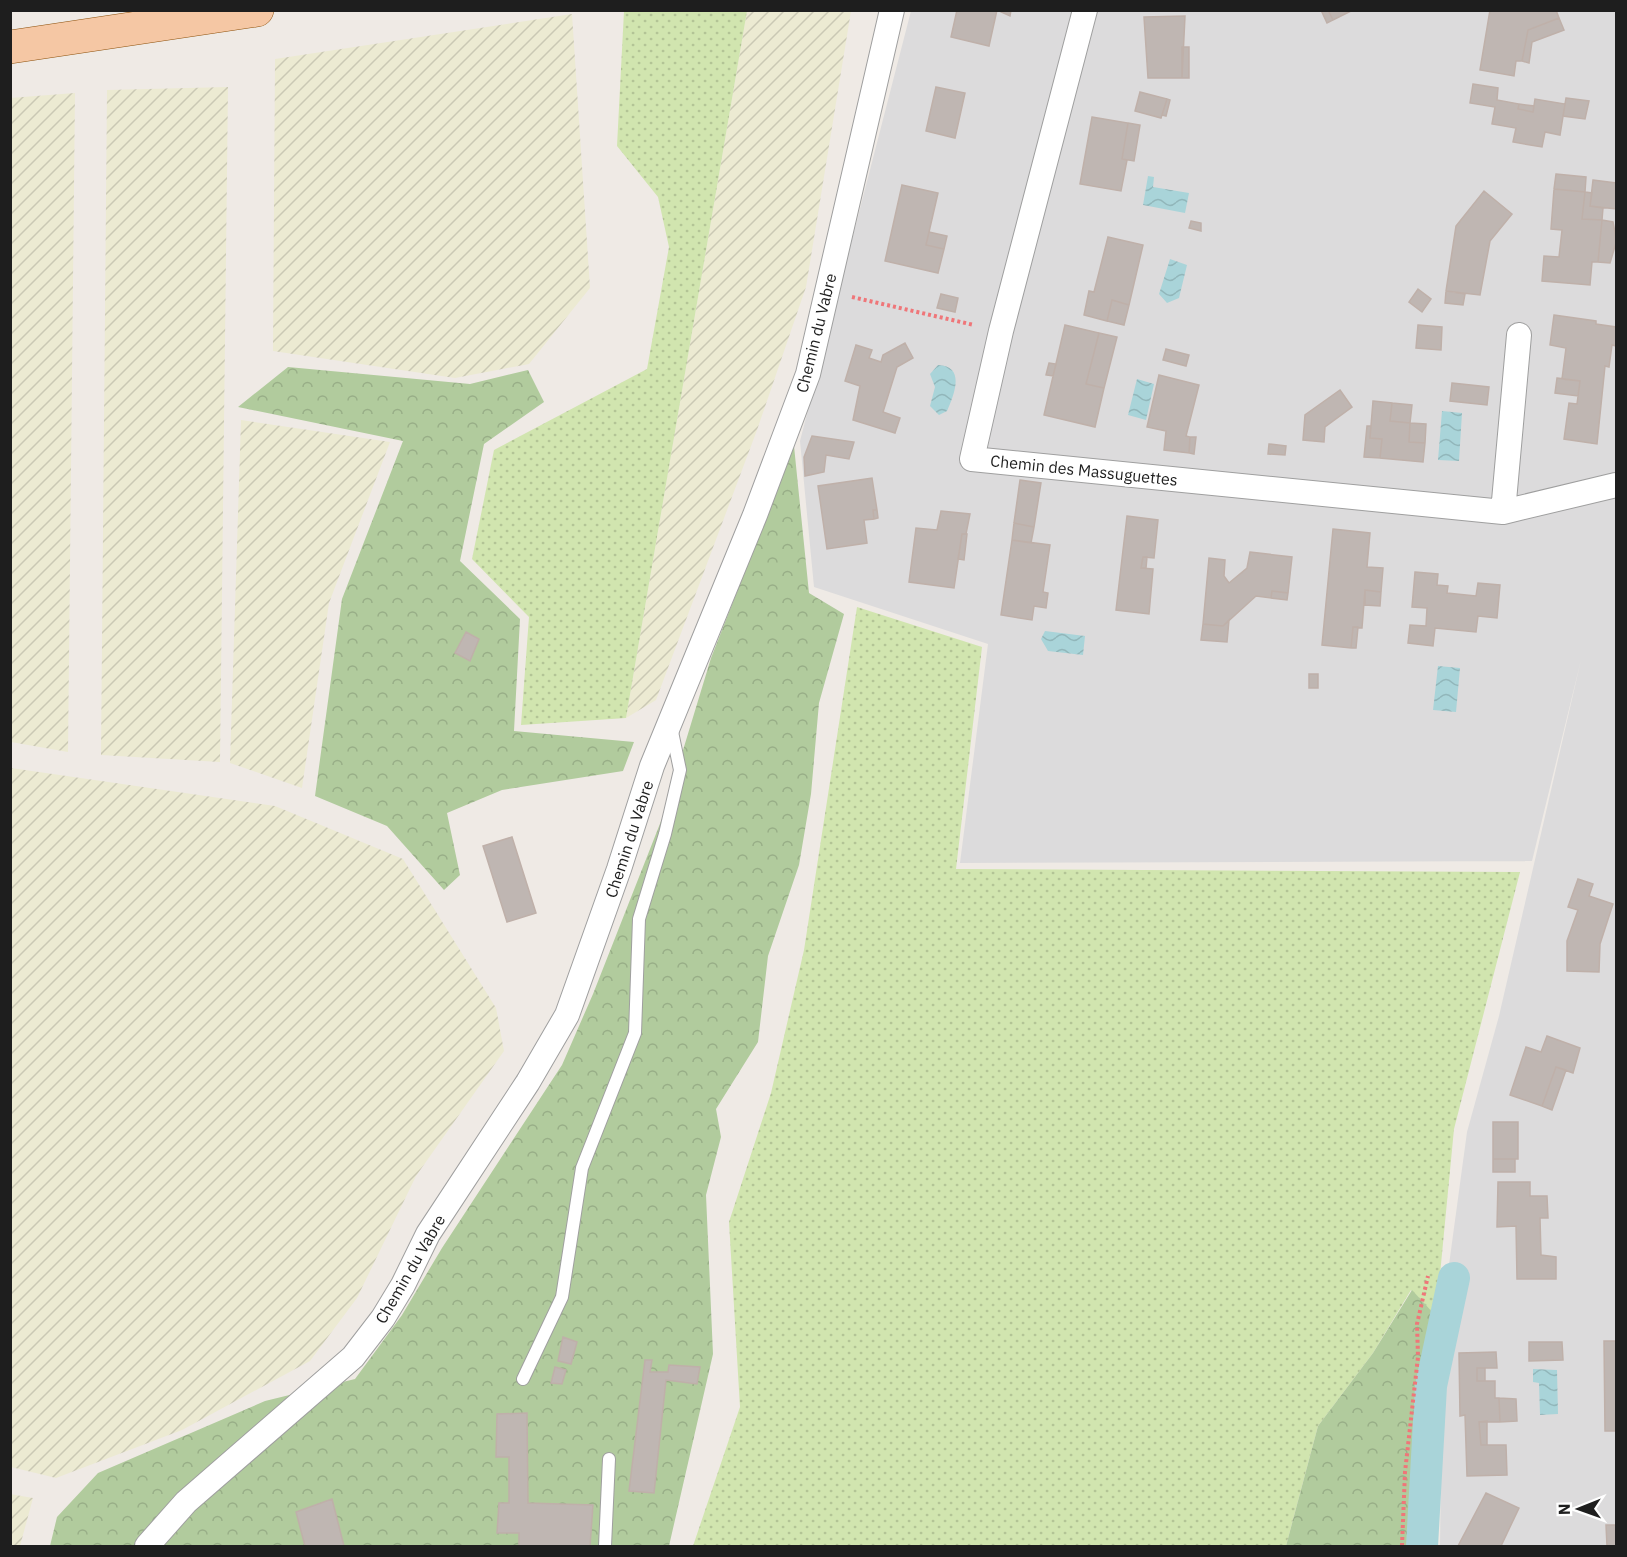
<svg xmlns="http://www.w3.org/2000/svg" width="1627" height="1557" viewBox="0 0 1627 1557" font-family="'IBM Plex Sans',sans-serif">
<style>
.residential{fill:#dcdbdc}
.farmland{fill:url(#farmland-furrows)}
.grass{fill:url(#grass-dots)}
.forest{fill:url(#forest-crowns)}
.water{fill:url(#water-waves)}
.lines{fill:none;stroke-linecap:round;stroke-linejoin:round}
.canal{stroke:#a9d4d9;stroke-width:32}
.building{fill:#bfb6b2;stroke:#bfb0a9;stroke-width:1.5}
.service-casing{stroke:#9f9f9f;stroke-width:14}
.minor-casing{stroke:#9f9f9f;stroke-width:26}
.primary-casing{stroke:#8d510c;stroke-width:34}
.path{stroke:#ef7679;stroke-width:4;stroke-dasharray:3 3;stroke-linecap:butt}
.service{stroke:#fff;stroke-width:12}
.minor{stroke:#fff;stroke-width:24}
.primary{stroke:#f5c7a4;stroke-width:33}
.labels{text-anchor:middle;stroke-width:5;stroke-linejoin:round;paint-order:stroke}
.street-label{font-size:16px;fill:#1e1e1e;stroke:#fff}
</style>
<defs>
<pattern id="farmland-furrows" width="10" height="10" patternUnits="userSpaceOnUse" patternTransform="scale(1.5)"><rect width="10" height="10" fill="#ecead2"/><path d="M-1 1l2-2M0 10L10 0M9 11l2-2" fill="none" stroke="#cac8b4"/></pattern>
<pattern id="grass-dots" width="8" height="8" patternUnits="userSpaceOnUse" patternTransform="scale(1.5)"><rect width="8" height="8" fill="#d1e5af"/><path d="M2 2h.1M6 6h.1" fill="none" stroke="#b3c496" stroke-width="1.8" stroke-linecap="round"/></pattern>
<pattern id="forest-crowns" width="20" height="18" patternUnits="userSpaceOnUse" patternTransform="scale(1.5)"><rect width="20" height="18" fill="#b1cb9d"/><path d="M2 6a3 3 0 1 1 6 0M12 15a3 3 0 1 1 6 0" fill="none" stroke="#98ae87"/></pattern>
<pattern id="water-waves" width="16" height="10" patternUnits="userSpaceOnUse" patternTransform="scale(1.5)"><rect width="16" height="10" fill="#a9d4d9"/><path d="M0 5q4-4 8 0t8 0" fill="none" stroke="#91b6ba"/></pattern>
</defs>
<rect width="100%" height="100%" fill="#efeae5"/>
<path class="residential" d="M911 11H1616V1546H1440L1443 1309 1467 1132 1499 1016 1581 660 1532 861 960 863 988 644 814 587 800 441Z"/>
<path class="farmland" d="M747 11H851L806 287 757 430 656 700 626 718Z
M572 14 590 288 529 364 455 378 273 351 275 59Z
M228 87 220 762 101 755 107 90Z
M75 93 68 752 11 742 10 98Z
M241 420 390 442 329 603 302 788 230 763Z
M11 768 275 806 403 859 496 1008 504 1051 416 1176 357 1298 310 1361 182 1430 56 1478 11 1467Z
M10 1494 33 1498 20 1546H11Z"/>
<path class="grass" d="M624 11H747L626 718 521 725 529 617 472 559 494 450 647 369 669 247 658 197 617 146Z
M857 607 982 647 956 869 1520 872 1454 1129 1436 1316 1411 1290 1373 1353 1318 1426 1286 1546H693L740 1407 729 1222 771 1093 804 950Z"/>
<path class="forest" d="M288 367 470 384 528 370 544 402 484 444 460 561 520 619 514 731 634 742 623 771 502 790 447 813 460 875 444 890 387 826 315 796 342 599 403 441 238 407Z
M794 446 809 593 844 614 819 703 811 794 799 865 768 956 758 1042 716 1109 721 1137 706 1195 713 1354 669 1546H50L57 1517 98 1473 265 1401 355 1379 402 1315 442 1248 562 1065 593 994 663 816 711 658Z
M1412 1290 1436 1316 1432 1546H1286L1318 1426 1373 1353Z"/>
<path class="water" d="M1148 176 1154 177 1153 187 1189 193 1185 213 1143 205Z
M1170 259 1187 265 1179 298 1167 303 1159 294Z
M938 365C966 366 954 395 947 411L939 415 930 406 935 387 930 374Z
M1137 379 1154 384 1146 420 1128 415Z
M1442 411 1462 413 1459 461 1438 460Z
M1045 631 1085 636 1083 655 1048 651 1041 639Z
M1438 666 1460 668 1456 712 1433 710Z
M1533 1369 1557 1370 1558 1414 1540 1415 1539 1383 1533 1382Z"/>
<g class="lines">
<path class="canal" d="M1422 1546 1431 1386 1454 1278"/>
</g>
<path class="building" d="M957 10H997L989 46 951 37Z
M997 10H1011L1010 16Z
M1321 10H1328L1333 20 1327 23Z
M1328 10H1353L1333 20Z
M1490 10H1556L1559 18 1528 30 1522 61H1516L1514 76 1480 70Z
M1185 16 1182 78H1148L1144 17Z
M1559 18 1564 30 1532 42 1529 63 1522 61 1528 30Z
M1182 47H1189V78H1182Z
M1473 84 1498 88 1497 100 1519 104 1518 109 1533 112 1535 99 1565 104 1560 135 1545 132 1542 147 1513 142 1516 128 1492 124 1495 107 1470 103Z
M936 87 965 93 955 138 926 131Z
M1140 92 1167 99 1161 118 1135 111Z
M1566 98 1589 101 1585 119 1563 116Z
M1167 99 1170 100 1166 116 1162 115Z
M1519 104 1534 106 1533 112 1518 109Z
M1092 117 1128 123 1122 159 1127 160 1121 191 1080 184Z
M1128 123 1140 125 1134 161 1122 159Z
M1556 174 1586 177 1585 192 1554 189Z
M1593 180 1616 183V209L1590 206Z
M902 185 938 193 926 245 944 249 938 273 885 261Z
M1554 189 1585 192 1582 219 1602 220 1598 262H1592L1590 285 1542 281 1544 256 1559 257 1562 230 1551 229Z
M1484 191 1512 214 1490 241 1480 295 1446 291 1456 226Z
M1585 192 1592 193 1590 206 1603 208 1602 220 1582 219Z
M1602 220 1613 222 1615 232 1616 243 1610 263 1598 262Z
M1191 221 1201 223V231L1189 228Z
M929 232 947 236 944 249 926 245Z
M1108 237 1143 245 1129 305 1112 300 1107 321 1084 315 1089 291 1094 292Z
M1418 289 1431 299 1422 312 1409 302Z
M1446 291 1465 294 1463 305 1445 303Z
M941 294 958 298 955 312 937 308Z
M1112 300 1129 305 1124 325 1107 321Z
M1554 315 1596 321V324L1616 327V346L1612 345 1609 367 1605 366 1597 444 1564 439 1569 403 1577 404 1580 381 1562 379 1566 348 1550 345Z
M1065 325 1099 333 1086 384 1104 388 1095 427 1044 415Z
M1418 325 1442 327 1441 350 1416 348Z
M1099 333 1117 337 1104 388 1086 384Z
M905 343 913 358 897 367 883 412 900 418 895 433 853 420 860 386 845 381 856 345 872 350 869 358 881 362 883 355Z
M1166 349 1189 355 1186 366 1163 360Z
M1049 363 1056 364 1053 376 1046 375Z
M1159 375 1199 385 1186 436 1190 437 1189 453 1164 450 1166 431 1147 427Z
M1557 378 1580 381 1578 396 1555 393Z
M1452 383 1489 387 1487 405 1450 401Z
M1340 390 1352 407 1325 427 1324 442 1303 440 1305 415Z
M1373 401 1392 403 1390 421 1410 423 1409 442 1425 443 1423 462 1380 458 1382 439 1370 438Z
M1392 403 1412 405 1410 423 1390 421Z
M1410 423 1426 424 1425 443 1409 442Z
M1367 426H1371L1370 438 1382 439 1380 458 1364 457Z
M812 436 854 442 849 459 826 455 824 472 805 476 804 457Z
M1190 437H1196L1194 454 1189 453Z
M1269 444 1286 446 1285 455 1268 454Z
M872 478 877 510H873L874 519 864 520 867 543 827 549 818 486Z
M1020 480 1041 483 1034 527 1014 523Z
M873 510H877L878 518 874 519Z
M941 511 970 514 966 534H962L954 588 909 582 916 528 937 530Z
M1127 516 1158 520 1154 558 1143 557 1141 568 1153 569 1149 614 1116 610Z
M1014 523 1034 527 1031 543 1012 540Z
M1333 529 1370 533 1367 567 1383 568 1381 592 1365 590 1362 628 1353 627 1351 648 1322 645Z
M962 534H967L964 560 958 559Z
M1012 540 1050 545 1043 592 1048 593 1046 608 1034 606 1032 620 1001 615Z
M1250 552 1292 557 1288 593 1272 591 1271 598 1256 596 1223 626 1203 624 1209 558 1225 560 1224 576 1229 583 1247 568Z
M1143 557H1147L1146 568H1141Z
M1415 572 1438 574 1437 585 1448 586 1447 593 1476 596 1478 583 1500 585 1497 618 1478 616 1476 632 1435 628 1433 646 1408 643 1410 625 1426 626 1427 608 1412 607Z
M1365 590 1381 592 1380 606 1365 605Z
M1272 591 1288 593 1287 600 1271 598Z
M1229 620 1227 642 1201 640 1203 624 1223 626Z
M1353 627H1358L1356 648H1351Z
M466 632 479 639 470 661 455 653Z
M1309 674H1318V688H1309Z
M512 837 536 913 507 922 483 846Z
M1578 879 1593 884 1589 896 1613 904 1600 944 1599 972 1567 971V941L1578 910 1568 907Z
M1547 1036 1580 1048 1573 1073 1556 1067 1542 1106 1510 1095 1526 1047 1541 1052Z
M1556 1067 1566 1070 1552 1110 1542 1106Z
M1493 1122H1518V1159H1493Z
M1493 1159H1515V1172H1493Z
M1498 1182H1530V1196H1547L1548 1218H1540L1541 1255 1556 1257V1279H1517L1516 1226 1497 1227Z
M563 1337 577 1342 571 1364 558 1361Z
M1604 1341H1616V1431H1605Z
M1529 1342H1562L1563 1360 1529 1361Z
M1496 1352 1497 1368H1477V1381H1495V1398H1499L1500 1422H1479L1481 1445H1506L1507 1475 1467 1476 1465 1415 1460 1416 1459 1353Z
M645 1360H652L650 1372H668L669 1365 700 1367 697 1384 666 1380 654 1493 629 1491Z
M555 1367 566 1370 562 1384 551 1383Z
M1477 1368H1485V1381H1477Z
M1499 1398 1516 1399 1517 1421 1500 1422Z
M527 1413 528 1503 593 1505 590 1546H519V1533H497L499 1503H509V1457H496L497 1414Z
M1487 1421V1445H1481L1479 1422Z
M1486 1493 1519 1508 1501 1546H1458Z
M332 1499 344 1546H305L296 1512Z
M1606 1525H1616V1546H1607Z"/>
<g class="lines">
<defs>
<path id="service" d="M523 1379 562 1297 582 1168 635 1033 639 919 665 834 680 770 671 727
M605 1546 609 1459"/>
<path id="minor" d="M1085 10 1001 331 972 459 1503 512 1616 485
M1503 512 1519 335
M147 1546 186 1502 353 1357 383 1318 403 1285 428 1234 528 1082 567 1015 619 869 652 766 755 515 808 374 892 10"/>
<path id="primary" d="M10 47 257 10"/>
</defs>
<use href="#service" class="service-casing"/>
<use href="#minor" class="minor-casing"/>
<use href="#primary" class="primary-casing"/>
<path class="path" d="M852 297 974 325
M1402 1546 1405 1472 1418 1357 1417 1324 1428 1276"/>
<use href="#service" class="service"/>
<use href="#minor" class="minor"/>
<use href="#primary" class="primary"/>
</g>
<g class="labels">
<g class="street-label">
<text transform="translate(816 333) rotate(-76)" y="6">Chemin du Vabre</text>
<text transform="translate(1084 470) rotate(6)" y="6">Chemin des Massuguettes</text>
<text transform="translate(629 839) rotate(-72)" y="6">Chemin du Vabre</text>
<text transform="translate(410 1269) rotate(-60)" y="6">Chemin du Vabre</text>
</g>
</g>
<rect width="1627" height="1557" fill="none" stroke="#1e1e1e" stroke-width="24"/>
<g transform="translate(1579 1509) rotate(269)" stroke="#ffffff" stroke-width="4.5" paint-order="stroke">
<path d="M0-4.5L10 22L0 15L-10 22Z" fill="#1e1e1e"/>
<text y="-9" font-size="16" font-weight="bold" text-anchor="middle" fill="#1e1e1e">N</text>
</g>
</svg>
